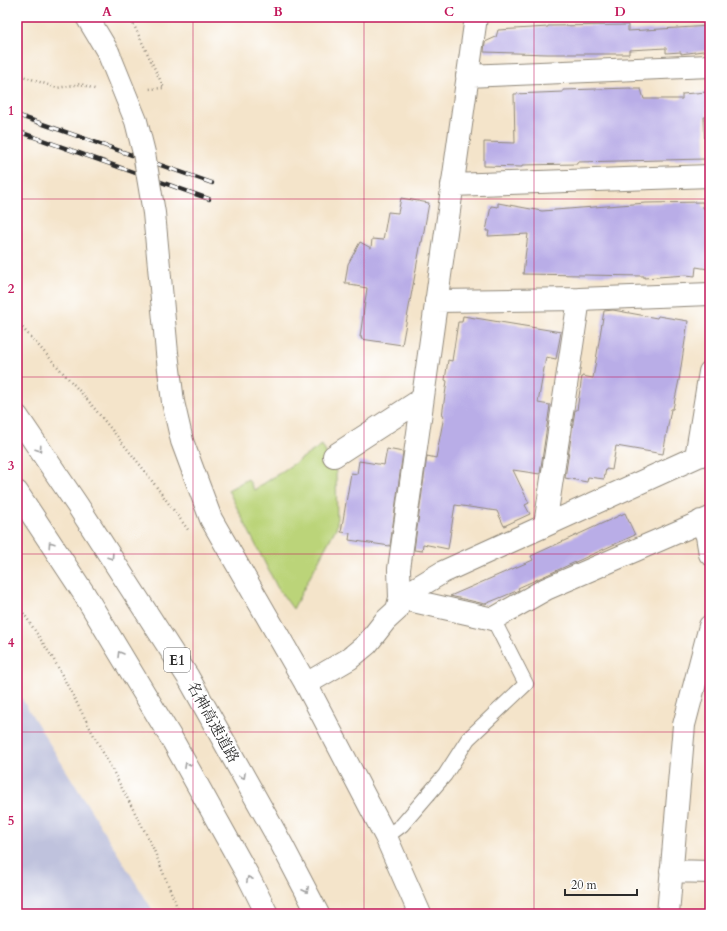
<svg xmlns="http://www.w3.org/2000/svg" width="727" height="931" viewBox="0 0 727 931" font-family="Cardo,'Noto Serif JP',serif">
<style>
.industrial{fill:#bfc2dd}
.green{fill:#bbd479;stroke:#738052}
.building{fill:#b9ade7}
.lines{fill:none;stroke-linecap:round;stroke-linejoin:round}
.lane-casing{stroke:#90887a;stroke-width:16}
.street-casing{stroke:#90887a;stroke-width:24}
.secondary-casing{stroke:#90887a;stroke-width:24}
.highway-casing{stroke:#90887a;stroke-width:24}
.path{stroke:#90887a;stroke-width:2.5;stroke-dasharray:1 3;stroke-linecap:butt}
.lane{stroke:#fff;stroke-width:14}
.street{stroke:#fff;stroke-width:22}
.secondary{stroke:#fff;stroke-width:22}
.highway{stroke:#fff;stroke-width:22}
.rail-casing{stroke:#2b2b2b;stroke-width:4.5}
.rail{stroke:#fff;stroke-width:3;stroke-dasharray:9;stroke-linecap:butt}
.secondary-bridge-casing{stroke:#90887a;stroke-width:24;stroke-linecap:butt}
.secondary-bridge{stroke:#fff;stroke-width:22}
.oneway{stroke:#a0a0a0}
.grid{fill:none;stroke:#c2185b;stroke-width:1;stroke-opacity:0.55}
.labels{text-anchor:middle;stroke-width:3.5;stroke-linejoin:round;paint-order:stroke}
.shield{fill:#fff;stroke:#6b6b6b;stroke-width:1}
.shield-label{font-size:14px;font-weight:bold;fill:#2b2b2b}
.street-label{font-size:15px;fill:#2b2b2b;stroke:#fff}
.neatline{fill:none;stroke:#c2185b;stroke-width:1.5}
.grid-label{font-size:13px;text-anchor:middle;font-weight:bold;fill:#c2185b}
</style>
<rect width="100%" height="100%" fill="#fff"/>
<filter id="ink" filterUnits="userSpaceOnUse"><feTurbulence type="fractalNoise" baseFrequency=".025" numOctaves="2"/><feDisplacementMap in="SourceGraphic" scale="8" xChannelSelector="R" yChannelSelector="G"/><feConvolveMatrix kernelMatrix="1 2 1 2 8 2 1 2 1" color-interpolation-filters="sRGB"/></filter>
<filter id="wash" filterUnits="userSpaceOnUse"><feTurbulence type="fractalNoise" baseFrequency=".012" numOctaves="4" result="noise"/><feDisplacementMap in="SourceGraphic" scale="16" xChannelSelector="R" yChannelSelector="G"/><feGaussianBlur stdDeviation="0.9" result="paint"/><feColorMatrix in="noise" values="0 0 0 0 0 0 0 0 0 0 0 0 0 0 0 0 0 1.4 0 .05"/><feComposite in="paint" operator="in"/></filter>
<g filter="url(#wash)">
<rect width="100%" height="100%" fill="#f4e4ca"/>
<path class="industrial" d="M17 691 155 914H17Z"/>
<path class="green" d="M322 445 336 472 337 526 293 609 277 587 228 490 248 479 254 490Z"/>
<g id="blocks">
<path class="building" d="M628 25V31L710 26V50L681 54V52L666 53V48L629 50V54H547L484 52 485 42 496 37 498 30 548 27V26Z
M631 88V89H641L644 99H682V94L707 92V117H704L705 159 577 162V164L522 165V167L484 166V142L515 143 514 94 563 92V90Z
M401 198 429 203 422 242H421L402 345 361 339 362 337H360L367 288 350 285V283H345L348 264 360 242 371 248 372 239 383 240 388 212 398 213Z
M703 202V208L710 209V255L708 269 696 267 695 276 686 275 644 278V276L523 274 528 234 488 236 489 231H486L491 206 498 207V203L542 211 646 203Z
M613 310 657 318 658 316 688 321 679 380 673 409H671L663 454 616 446 612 470 606 469 604 479 588 477 587 482 565 478 575 410H577L582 376 593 378 604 311Z
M463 316 561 332 556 359 546 357 538 403 550 405 540 474 513 470 529 503 525 505 530 514 504 526 497 511 455 505 448 549 423 544 422 551 414 550 427 456 436 458 444 416H442L447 381 445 380 448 360 452 361 458 322H462Z
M387 449 403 452 390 546 349 540 350 533 341 532 351 473 357 474 359 461 384 465Z
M625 513 635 535 518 588 519 590 485 604 450 596 533 560 531 556Z"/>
</g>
</g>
<g filter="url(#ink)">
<use href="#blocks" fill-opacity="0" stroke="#90887a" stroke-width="1"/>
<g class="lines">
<defs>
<path id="lane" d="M386 837 402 825 445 775 468 739 526 684 493 619"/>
<path id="street" d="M476 17 399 569 400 598 493 619 546 589 710 518
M467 76 710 66
M452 185 710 176
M436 301 579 299 710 294
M334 456 422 399
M696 457 710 372
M701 521 707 536 710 554
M545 525 579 299
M306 684 349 659 367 644 385 621 397 610 400 598 443 572 696 457 710 452
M671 871 710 872
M668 914 684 725 710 626"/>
<path id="secondary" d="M87 17 108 52
M162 299 167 353 173 402 182 441 211 519 306 684 386 837 420 914"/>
<path id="highway" d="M17 416 78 506 188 677 282 845 318 914
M17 492 83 592 173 741 247 874 267 914"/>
</defs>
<use href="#lane" class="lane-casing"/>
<use href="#street" class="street-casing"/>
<use href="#secondary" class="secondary-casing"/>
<use href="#highway" class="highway-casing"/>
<path class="path" d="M130 17 164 88 148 89
M17 74 57 88 81 84 97 90
M17 322 86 398 141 466 189 531
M17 603 54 660 151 843 180 914"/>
<use href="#lane" class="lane"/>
<use href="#street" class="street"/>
<use href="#secondary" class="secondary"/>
<use href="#highway" class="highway"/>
<defs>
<path id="rail" d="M17 115 212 183
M17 131 209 199"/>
</defs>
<use href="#rail" class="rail-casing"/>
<use href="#rail" class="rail"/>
<defs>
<path id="secondary-bridge" d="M108 52 136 121 144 153 154 213 162 299"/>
</defs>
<use href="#secondary-bridge" class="secondary-bridge-casing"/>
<use href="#secondary-bridge" class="secondary-bridge"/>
</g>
<defs><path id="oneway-chevron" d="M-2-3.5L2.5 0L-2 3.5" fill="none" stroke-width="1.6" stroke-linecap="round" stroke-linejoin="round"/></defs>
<g class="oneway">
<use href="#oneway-chevron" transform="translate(39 449) rotate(56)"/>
<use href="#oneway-chevron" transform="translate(51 544) rotate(-124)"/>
<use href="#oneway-chevron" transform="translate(111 557) rotate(57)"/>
<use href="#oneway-chevron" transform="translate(120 654) rotate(-121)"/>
<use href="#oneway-chevron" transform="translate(187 765) rotate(-119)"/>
<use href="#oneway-chevron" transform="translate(243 776) rotate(61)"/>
<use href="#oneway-chevron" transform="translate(249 879) rotate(-117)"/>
<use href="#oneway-chevron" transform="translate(306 890) rotate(63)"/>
</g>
</g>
<path class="grid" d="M193 17V914M364 17V914M534 17V914M17 199H710M17 377H710M17 554H710M17 732H710"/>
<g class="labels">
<rect class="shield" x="164" y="648" width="26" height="24" rx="3"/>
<g class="shield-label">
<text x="177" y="665">E1</text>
</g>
<g class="street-label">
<text transform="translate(213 722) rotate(61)" y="5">名神高速道路</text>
</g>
</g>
<rect width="727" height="931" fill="none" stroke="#fff" stroke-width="44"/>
<path d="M565 889v6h72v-6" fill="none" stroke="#2b2b2b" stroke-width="2"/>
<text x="571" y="889" font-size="12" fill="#2b2b2b" stroke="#ffffff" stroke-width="3" paint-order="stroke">20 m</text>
<rect x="22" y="22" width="683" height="887" class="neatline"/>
<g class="grid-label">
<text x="107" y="16">A</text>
<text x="278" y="16">B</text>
<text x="449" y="16">C</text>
<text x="620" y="16">D</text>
<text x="11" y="115">1</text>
<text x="11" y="293">2</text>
<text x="11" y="470">3</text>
<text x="11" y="647">4</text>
<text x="11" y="825">5</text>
</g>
</svg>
